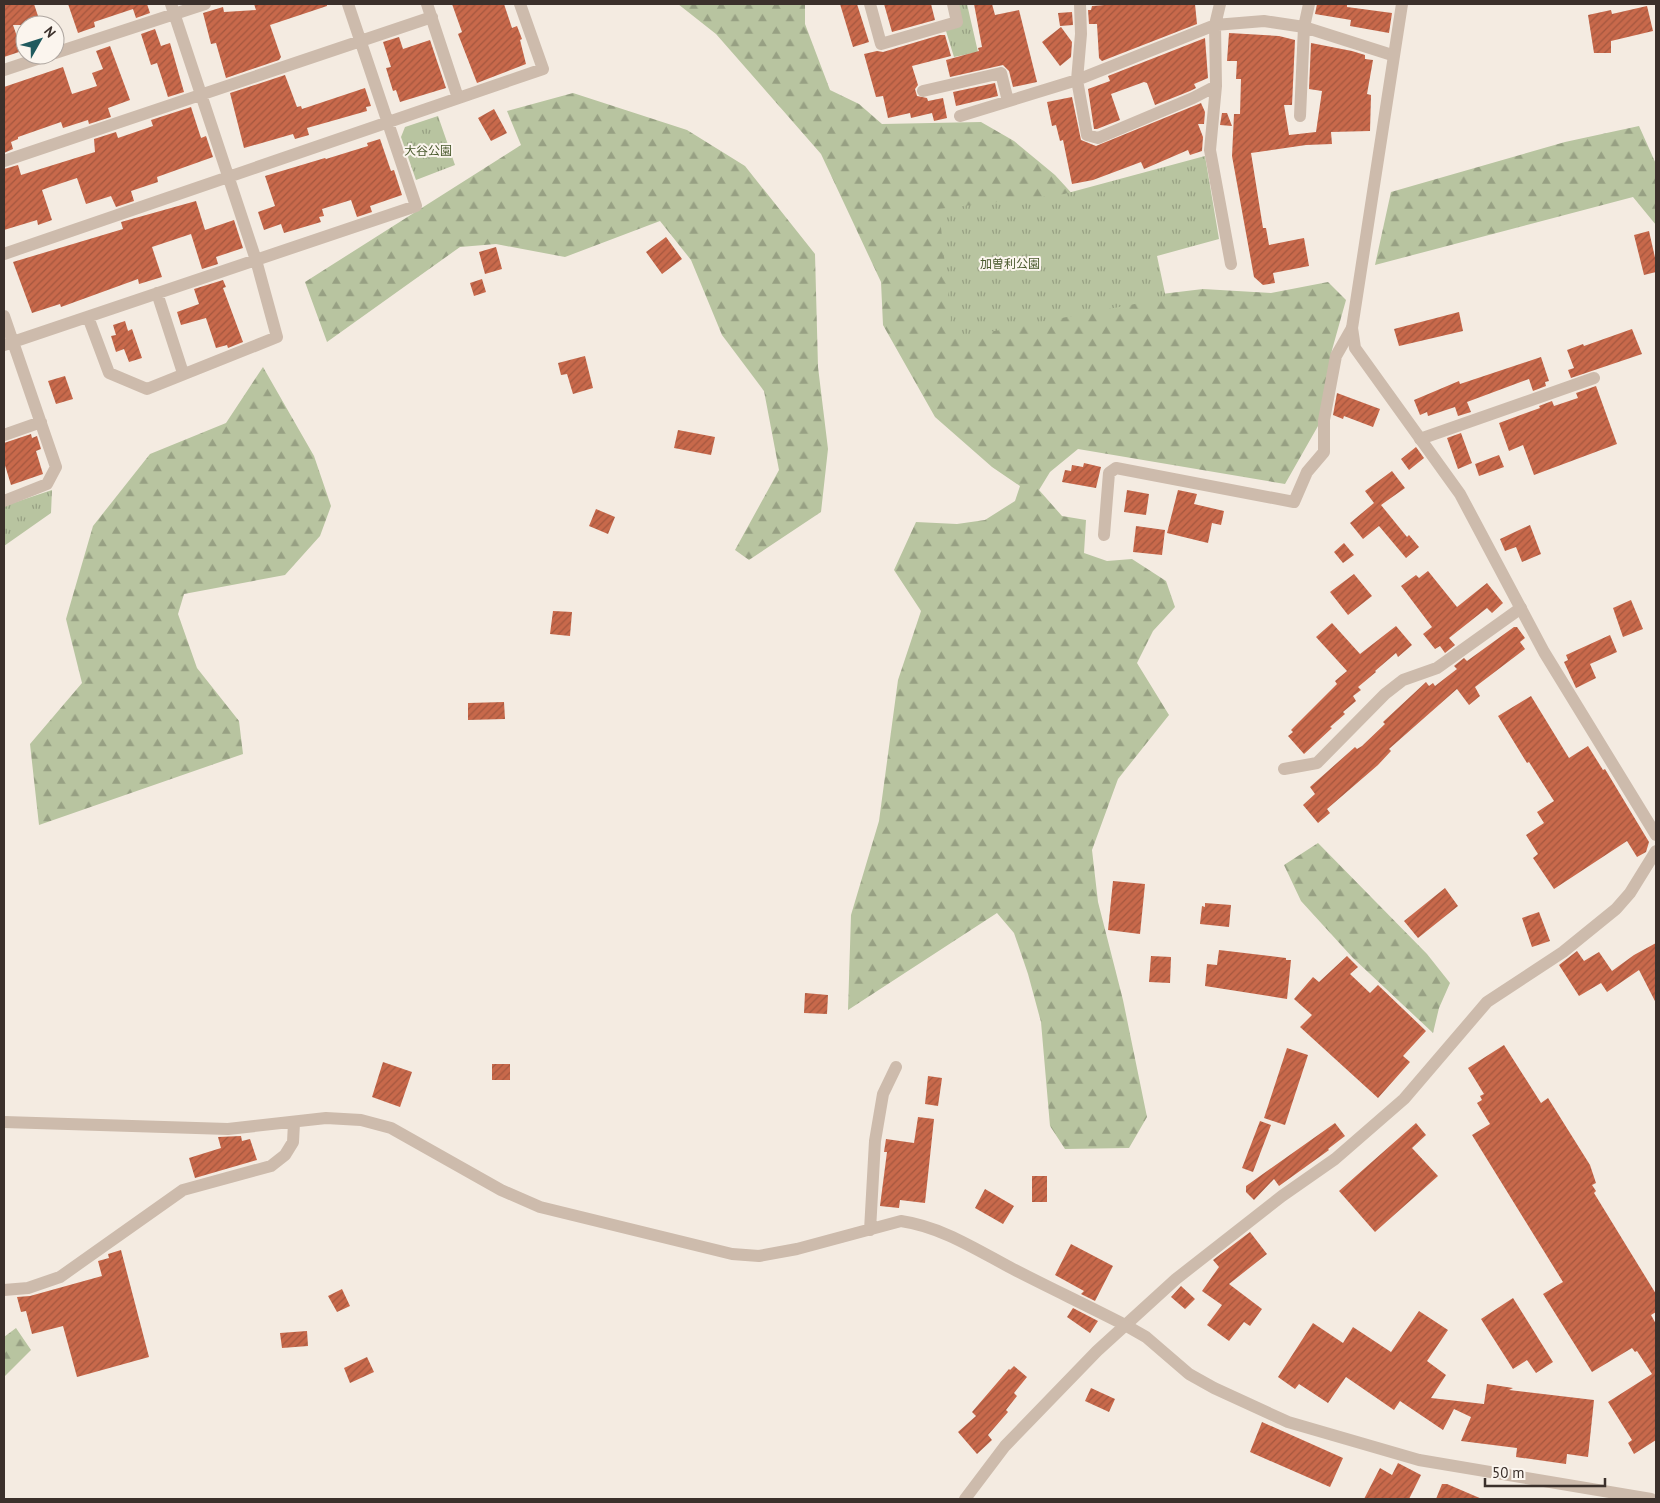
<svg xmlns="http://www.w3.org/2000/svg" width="1660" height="1503" viewBox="0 0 1660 1503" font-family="'PT Sans','Noto Sans JP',sans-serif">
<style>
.forest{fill:url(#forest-firs)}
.park{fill:url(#park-tufts)}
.building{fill:url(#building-hatch)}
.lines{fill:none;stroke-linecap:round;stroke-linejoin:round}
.minor{stroke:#cdbbac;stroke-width:12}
.tertiary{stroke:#cdbbac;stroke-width:12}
.labels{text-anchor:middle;stroke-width:4;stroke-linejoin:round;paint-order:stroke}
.park-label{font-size:12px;fill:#4a5a2e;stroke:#fbf5ee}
</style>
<defs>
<pattern id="forest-firs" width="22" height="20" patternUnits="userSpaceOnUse" patternTransform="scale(1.25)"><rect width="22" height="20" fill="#b8c4a0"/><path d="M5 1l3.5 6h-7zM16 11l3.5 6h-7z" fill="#97a083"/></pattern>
<pattern id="park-tufts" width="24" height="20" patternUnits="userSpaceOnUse" patternTransform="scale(1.25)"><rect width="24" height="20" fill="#b8c4a0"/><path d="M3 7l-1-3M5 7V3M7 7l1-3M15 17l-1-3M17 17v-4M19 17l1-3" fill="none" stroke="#97a083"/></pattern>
<pattern id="building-hatch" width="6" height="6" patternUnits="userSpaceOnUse" patternTransform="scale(1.25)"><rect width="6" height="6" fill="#c8694b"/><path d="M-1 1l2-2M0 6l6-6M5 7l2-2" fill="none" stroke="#a4573f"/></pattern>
</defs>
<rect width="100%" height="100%" fill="#f4ebe1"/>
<path class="forest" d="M678 4H805V24L830 90 859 104 882 124 981 122 1014 141 1055 175 1077 199 1120 299 1203 289 1271 293 1328 282 1346 300 1332 350 1318 426 1285 484 1078 449 1050 472 1039 490 1062 516 1086 520 1084 553 1107 561 1132 559 1166 581 1175 607 1153 631 1137 663 1169 715 1118 779 1092 850 1098 902 1123 1000 1147 1117 1129 1148 1065 1149 1050 1126 1041 1022 1028 974 1014 933 997 913 848 1010 851 915 879 821 898 680 921 611 894 570 916 522 957 524 985 520 1015 501 1020 486 992 467 935 417 883 325 881 282 821 154 716 34Z
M573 93 687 130 745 166 815 254 818 367 828 449 821 512 749 560 735 550 779 470 764 391 722 335 691 260 660 221 565 257 496 244 460 247 327 342 305 282 521 145 507 111Z
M1639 126 1656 164V225L1633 197 1375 265 1391 192 1565 142Z
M263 367 314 456 331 506 320 536 285 575 184 594 178 614 197 668 239 721 243 754 39 825 30 744 82 683 66 619 93 526 150 454 226 423Z
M1318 843 1427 954 1450 983 1439 1008 1433 1033 1353 958 1301 901 1284 865Z
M16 1328 31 1350 4 1377V1337Z"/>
<path class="park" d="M955 4H967L978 52 954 57 946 31Z
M438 116 455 165 416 180 401 137 405 127Z
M1205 156 1219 239 1157 256 1166 298 953 339 939 209 1064 194Z
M52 490 51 513 4 546V506Z"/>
<path class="building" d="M4 4H34L41 25H13L22 51 4 57Z
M68 4H147L150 13 136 18 133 9 94 22 95 27 78 33Z
M254 4H327V6L270 25 281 57 279 60 226 78 216 43 211 44 203 13 223 7 224 12 256 10Z
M452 4H504L512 28 517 26 522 39 520 40 526 64 477 83 458 34 462 32Z
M840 4H857L869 42 853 47Z
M884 4H931L935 20 892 32Z
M974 4H992L995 15 1019 10 1037 82 1013 87 1009 71 1003 65 950 77 946 60 979 51 978 48 982 47Z
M1117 4H1195L1197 24 1102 61 1099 58 1097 24H1089L1088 10H1091L1092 6Z
M1317 4H1347V7L1392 13 1389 33 1350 26 1351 20 1315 14Z
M1647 6 1653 31 1611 41V53H1594L1588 15 1611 10 1612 14Z
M1072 12 1073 25 1060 26 1058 13Z
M1061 27 1072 42 1071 57 1060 66 1042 42Z
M155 29 161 46 170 43 184 92 168 97 157 63 151 65 141 34Z
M1229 33 1279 36 1295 40 1292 105H1284L1289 135 1316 132 1322 91 1309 89 1311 43 1352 51 1365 55V59L1373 60 1367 94 1371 95 1370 131 1331 132 1332 144 1306 145 1251 153 1263 228H1266L1269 245 1304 238 1309 266 1273 273 1275 283 1263 285 1254 277 1232 156 1234 114H1240L1241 79H1236L1237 61H1227Z
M940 35H945L951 56 912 66 918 85 915 89 917 96 927 98 928 101 943 98 947 118 934 121 932 113 911 118 910 113 888 118 883 96 876 97 864 54 877 51 883 52Z
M399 37 403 49 430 40 446 88 400 102 396 90 393 91 386 68 391 67 383 42Z
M1205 38 1208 78 1194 84 1196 88 1190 91 1155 105 1147 83 1144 82 1111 94 1120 120 1097 129H1094L1088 89 1110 81 1108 76Z
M110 46 130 100 108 108 111 117 89 124 88 120 63 128 61 122 18 137V139L11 142 13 149 4 153V87L63 67 72 94 97 86 92 73 103 69 96 51Z
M285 75 297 107 301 106 302 109 365 88 371 106 366 107 367 111 307 128 309 135 295 139 293 134 244 148 230 93Z
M995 83 998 96 956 106 953 92Z
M1072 97 1081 140 1096 146 1201 103 1205 112 1204 124H1198L1203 137 1202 151 1190 155 1188 150 1144 169 1141 162 1093 180 1072 184 1063 140 1060 141 1056 125 1052 126 1047 102Z
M191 107 201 138 206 136 213 157 157 177 158 182 131 191 134 201 116 207 111 196 86 204 77 178 50 187 42 190 52 220 38 225 37 220 4 230V169L18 165 21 175 95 152 94 139 116 132 118 138 153 126 151 120Z
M494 109 507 133 491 141 478 118Z
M1222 113H1227L1232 126 1220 125Z
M380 139 391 171 394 170 402 195 370 206 372 212 357 217 351 200 322 209 324 216 319 217 321 222 284 233 281 224 264 230 258 212 275 206 265 176 325 158 326 159 368 146 367 143Z
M196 201 205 230 234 220 243 248 216 257 218 264 202 269 191 234 152 247 162 277 139 284 138 279 61 307 60 304 32 313 13 262 123 229 121 222Z
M1649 231 1656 262V272L1644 275 1634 235Z
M666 237 682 259 662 274 646 252Z
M496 247 502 269 485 274 479 252Z
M482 279 486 292 474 296 470 283Z
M223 280 226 287 223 288 243 342 228 348 227 345 216 348 206 318 181 325 177 312 199 304 194 289Z
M1459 312 1463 331 1399 346 1394 329Z
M125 321 128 331 132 329 142 358 129 362 124 349 116 352 111 336 116 335 113 325Z
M1632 329 1642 354 1571 378 1568 370 1574 368 1567 350 1583 344 1584 346Z
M585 356 593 388 573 394 567 374 561 375 558 363Z
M1541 357 1549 381 1545 382 1546 386 1533 391 1529 379 1467 402 1471 412 1458 416 1455 407 1428 416 1427 412 1420 415 1414 400 1459 381 1460 384Z
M65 376 73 399 56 404 48 381Z
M1596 386 1617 444 1534 475 1523 445 1509 451 1499 423 1540 408 1539 406 1552 401 1554 406 1578 398 1576 393Z
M1337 393 1380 409 1373 427 1344 416 1343 419 1333 415Z
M678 430 715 437 711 455 674 448Z
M1461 433 1472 463 1458 469 1447 438Z
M31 434 32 438 37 436 41 449 36 451 43 474 11 485 4 462V443Z
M1416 447 1424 458 1409 470 1401 459Z
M1499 455 1504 467 1479 476 1475 464Z
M1084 463 1101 467 1096 488 1062 482 1065 470 1071 471 1072 465 1083 467Z
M1392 471 1405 488 1381 505 1407 537 1409 535 1419 547 1406 558 1379 526 1363 539 1350 523 1374 503 1365 491Z
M1127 490 1149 494 1146 515 1124 512Z
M1178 490 1197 494 1194 504 1224 511 1221 525 1212 523 1208 543 1167 533Z
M596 509 615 517 608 534 589 526Z
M1530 525 1541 554 1522 562 1516 547 1505 551 1500 539Z
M1136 526 1165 530 1162 555 1133 552Z
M1344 543 1354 555 1343 563 1334 552Z
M1428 571 1457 607 1487 583 1503 603 1492 613 1487 608 1449 638 1455 645 1445 653 1440 646 1435 649 1423 634 1432 627 1401 586 1416 575 1419 578Z
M1354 574 1372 596 1348 615 1330 592Z
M1631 600 1643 629 1623 637 1613 608Z
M553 611 572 612 570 636 550 634Z
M1332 623 1360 654 1396 626 1412 645 1398 657 1396 653 1375 671 1376 672 1358 687 1361 690 1353 696 1356 701 1343 712 1345 714 1330 727 1332 728 1304 754 1288 736 1293 732 1291 730 1337 684 1335 681 1347 671 1316 637Z
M1514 627H1517L1525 638 1520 642 1525 649 1475 687 1480 696 1469 705 1457 689 1389 749 1391 751 1378 765 1327 809 1330 813 1318 823 1303 805 1315 794 1310 787 1355 747 1357 749 1362 746 1385 724 1383 722 1426 682 1429 686 1433 683 1435 686 1457 669 1454 666 1464 658 1467 661Z
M1610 635 1617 652 1590 664 1596 678 1576 688 1564 662 1568 660 1566 655Z
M1531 696 1569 758 1588 746 1603 770 1605 769 1649 842 1646 852 1637 857 1627 841 1554 889 1533 858 1538 854 1526 835 1544 823 1537 812 1554 801 1529 762 1527 763 1498 716Z
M504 702 505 719 468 720V703Z
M1113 881 1145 884 1140 934 1108 930Z
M1445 888 1458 906 1418 938 1404 921Z
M1205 903 1231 905 1229 927 1200 924 1202 906 1205 907Z
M1539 912 1550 941 1532 947 1522 918Z
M1656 943V1003L1639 970 1607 992 1601 983 1579 996 1559 965 1577 951 1584 961 1599 952 1612 971 1634 955Z
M1219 950 1286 958V960H1291L1287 999 1205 986 1207 964 1217 965Z
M1151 956 1171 957 1170 983 1149 982Z
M1347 956 1358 967 1350 974 1370 993 1378 985 1426 1031 1403 1056 1410 1062 1378 1098 1300 1027 1312 1015 1294 999 1313 977 1319 982Z
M805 993 828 995 827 1014 804 1013Z
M1504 1045 1541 1103 1548 1098 1590 1165 1596 1183 1592 1185 1596 1191 1594 1193 1656 1294V1312L1651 1315 1656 1324V1440L1634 1454 1628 1443 1632 1440 1608 1402 1652 1374 1637 1351 1635 1352 1632 1348 1592 1372 1543 1294 1563 1282 1472 1135 1490 1124 1477 1103 1482 1100 1480 1096 1484 1094 1468 1068Z
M1287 1048 1308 1055 1285 1125 1264 1118Z
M383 1062 412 1072 400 1107 372 1097Z
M492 1064H510V1080H492Z
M928 1076 942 1078 938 1106 925 1104Z
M918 1117 934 1119 925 1203 900 1200 899 1208 880 1206 887 1152H884L886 1139 914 1143Z
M1260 1121 1271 1125 1253 1172 1242 1168Z
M1335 1123 1345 1136 1328 1149 1329 1150 1279 1186 1274 1179 1254 1200 1246 1192V1186Z
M1416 1123 1426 1135 1412 1148 1438 1176 1375 1232 1339 1191Z
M241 1136 242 1141 250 1139 257 1160 195 1178 189 1158 221 1148 218 1137Z
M1032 1176H1047V1202H1032Z
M985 1189 1014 1206 1003 1224 975 1208Z
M1250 1232 1267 1254 1229 1284 1262 1309 1250 1326 1244 1322 1229 1341 1207 1325 1222 1305 1202 1291 1219 1267 1213 1260Z
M1071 1244 1113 1266 1095 1301 1081 1294 1084 1291 1055 1275Z
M121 1250 149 1357 77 1377 63 1326 32 1334 26 1311 21 1312 17 1297 30 1296 102 1276 98 1261 109 1258 108 1254Z
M1181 1286 1195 1299 1185 1309 1171 1297Z
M342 1289 350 1306 337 1312 328 1296Z
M1513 1298 1553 1362 1536 1373 1527 1360 1513 1369 1481 1319Z
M1073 1308 1098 1321 1090 1333 1067 1317Z
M1419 1311 1448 1330 1427 1361 1446 1375 1431 1398 1484 1404 1487 1384 1513 1388 1509 1390 1594 1400 1588 1457 1567 1454 1566 1464 1516 1457 1517 1448 1461 1441 1471 1417 1454 1409 1443 1430 1400 1401 1394 1410 1346 1377 1328 1403 1299 1384 1295 1389 1278 1377 1313 1323 1343 1343 1353 1327 1391 1352Z
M307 1331 308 1346 282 1348 280 1333Z
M367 1357 374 1372 350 1383 344 1368Z
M1014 1366 1027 1377 1014 1393 1017 1396 1006 1410 1008 1412 988 1435 992 1440 977 1454 958 1432 976 1416 972 1412 1009 1369 1010 1370Z
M1091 1388 1115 1399 1109 1412 1085 1401Z
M1262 1422 1343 1458 1330 1487 1250 1452Z
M1398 1463 1421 1475 1409 1499H1364L1380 1468 1392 1475Z
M1442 1484H1447L1482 1499H1436Z"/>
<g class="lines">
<path class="minor" d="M427 4 458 98
M870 4 881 44 957 22 953 4
M1080 4 1081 34 1077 80 1087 135 1098 138 1193 98 1216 86
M1220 4 1215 25 1216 86 1210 150 1231 264
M55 53 205 4
M4 70 49 55
M923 91 1001 73 1008 101
M960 116 1077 80 1215 25 1264 21 1304 27 1392 55
M1300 116 1304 27 1309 4
M4 161 432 17
M4 254 543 69 520 4
M157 293 183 373
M4 316 56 467 47 484 4 501
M88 317 109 373 147 389 277 337 256 260 171 4
M4 345 416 206 348 4
M4 435 41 422
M1420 439 1594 378
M1104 535 1109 473 1116 468 1294 502 1307 472 1324 452V420L1336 356 1352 328
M1284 769 1317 763 1385 694 1403 680 1437 668 1521 608
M4 1122 228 1129 326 1118 361 1120 391 1128 501 1190 540 1207 732 1254 759 1256 797 1249 901 1221C942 1227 977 1250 1013 1269 1050 1288 1088 1306 1125 1325
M870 1230 875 1141 883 1094 896 1067
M4 1290 28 1288 60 1277 183 1190 271 1166 285 1155 293 1142 294 1123
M965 1499 1005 1446 1097 1351 1176 1279 1282 1196 1335 1159 1404 1099 1487 1002 1563 952 1616 909 1630 893 1656 851"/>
<path class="tertiary" d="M1402 4 1352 328 1355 348 1460 494 1544 652 1656 835
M1125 1325 1146 1337 1189 1374 1214 1388 1288 1422 1419 1460 1651 1499"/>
</g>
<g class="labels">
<g class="park-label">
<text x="428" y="155">大谷公園</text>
<text x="1010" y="268">加曽利公園</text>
</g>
</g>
<rect width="1660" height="1503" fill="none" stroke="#3b302b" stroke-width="10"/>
<g transform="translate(40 40) rotate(51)"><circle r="24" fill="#fbf5ee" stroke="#aea6a0"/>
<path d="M0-4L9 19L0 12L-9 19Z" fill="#1f5a5e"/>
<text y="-8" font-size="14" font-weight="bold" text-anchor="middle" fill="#3b302b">N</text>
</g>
<path d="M1485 1478v8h120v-8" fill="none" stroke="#3b302b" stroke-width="2.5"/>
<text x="1492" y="1478" font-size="15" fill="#3b302b" stroke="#fbf5ee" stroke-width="4" paint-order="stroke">50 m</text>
</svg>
